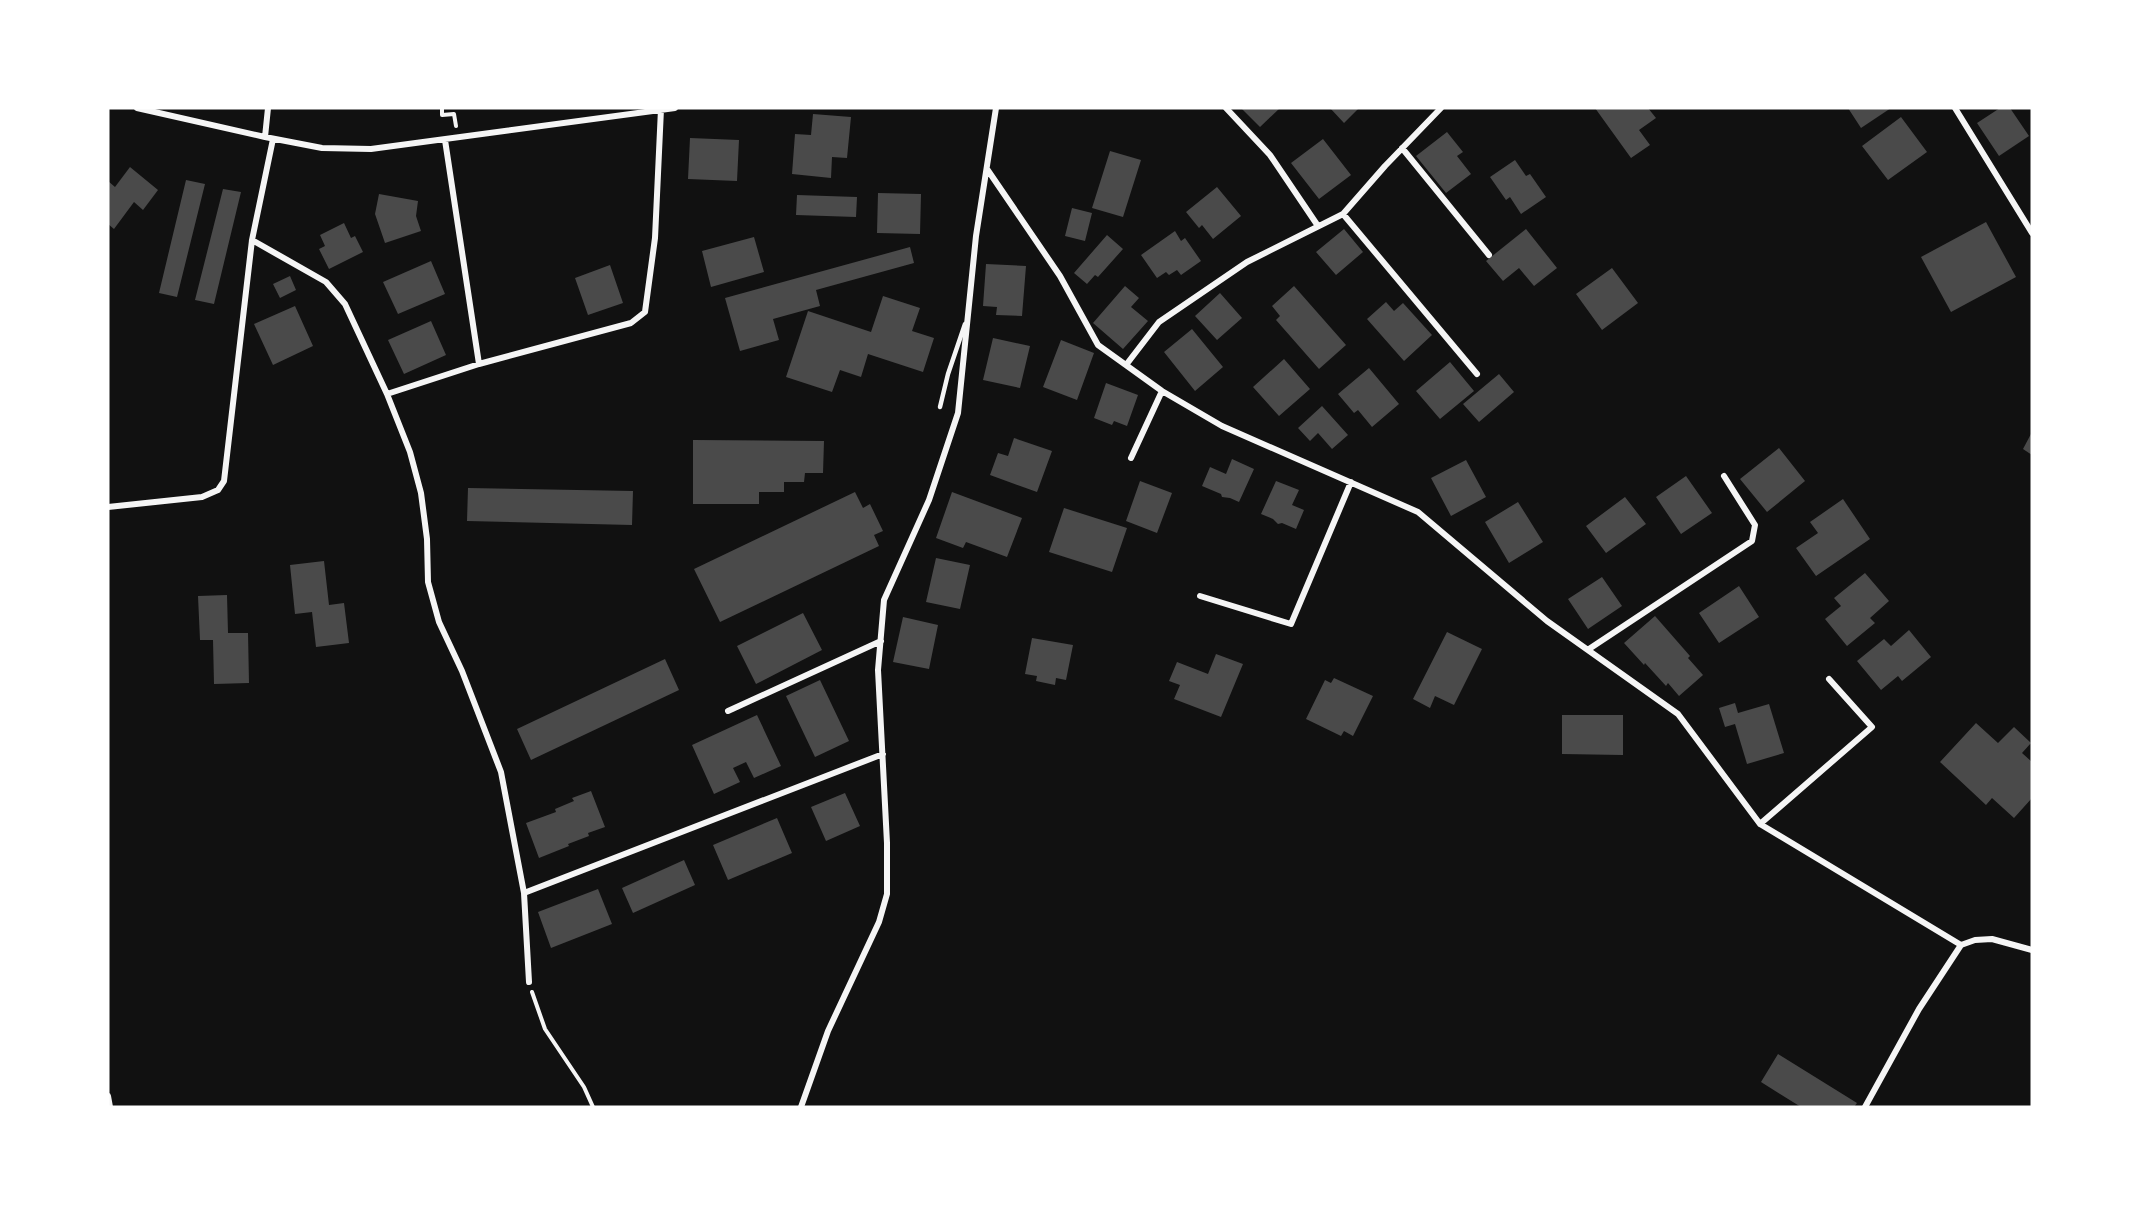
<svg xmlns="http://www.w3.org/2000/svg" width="2140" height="1215" viewBox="0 0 2140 1215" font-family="'Playfair Display',serif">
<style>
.building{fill:#4a4a4a}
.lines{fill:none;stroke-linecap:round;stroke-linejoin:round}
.path{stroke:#f5f5f5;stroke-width:4}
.service{stroke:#f5f5f5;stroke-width:4.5}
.minor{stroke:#f5f5f5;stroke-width:6}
</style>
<rect width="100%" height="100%" fill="#111"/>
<path class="building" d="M1241 108H1280L1260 127Z
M1330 108H1359L1344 123Z
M1595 108H1648L1656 118 1639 130 1650 145 1631 158Z
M1848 108H1891L1861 128Z
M2000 108H2010L2029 136 1999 156 1977 123Z
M813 114 851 117 847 158 832 157 831 178 792 174 795 134 811 135Z
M1901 117 1927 152 1888 180 1862 146Z
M1447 132 1463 152 1457 156 1471 174 1446 193 1416 156Z
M690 138 739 140 737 181 688 179Z
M1323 139 1351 175 1319 199 1291 163Z
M1110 151 1141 160 1123 217 1092 208Z
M1515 160 1526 176 1530 174 1546 197 1521 214 1510 197 1506 200 1490 177Z
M130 167 158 190 143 210 134 202 114 229 108 224V181L115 187Z
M186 180 205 184 177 297 159 293Z
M1217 187 1241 216 1213 239 1202 225 1199 228 1186 212Z
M223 189 241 192 214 304 195 300Z
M878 193 921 194 920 234 877 233Z
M379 194 418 201 416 216 421 231 385 243 375 214Z
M797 195 857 197 856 217 796 215Z
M1072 208 1092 213 1085 241 1065 236Z
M1986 222 2016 277 1951 312 1921 257Z
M344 223 351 238 355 236 363 252 329 269 319 249 325 246 320 235Z
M1344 229 1363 252 1336 275 1316 252Z
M1526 229 1557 268 1534 286 1519 268 1503 281 1486 261Z
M1175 231 1181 241 1185 238 1201 261 1181 275 1177 270 1169 275 1166 272 1157 278 1141 255Z
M1107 235 1123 249 1098 277 1095 275 1087 284 1074 273Z
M754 237 764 272 711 287 702 251Z
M910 247 914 263 816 290 820 306 773 319 779 340 740 351 725 298Z
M431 261 445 294 398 314 383 282Z
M986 264 1026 266 1022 316 996 315 997 307 983 306Z
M610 265 623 303 588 315 575 278Z
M1612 268 1638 303 1602 330 1576 294Z
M290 276 296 290 280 298 273 284Z
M1125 286 1139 298 1131 307 1148 321 1123 349 1093 323Z
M1294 286 1346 345 1319 369 1276 320 1280 316 1272 306Z
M1220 293 1242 318 1217 340 1195 316Z
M883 296 920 308 912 331 934 338 923 372 868 354 861 377 840 370 832 392 786 377 808 311 871 332Z
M1386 302 1394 311 1403 303 1432 335 1404 361 1367 319Z
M295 306 313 346 273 365 254 324Z
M431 321 446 355 404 374 388 340Z
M1192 329 1223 367 1195 391 1164 352Z
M993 338 1030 346 1020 388 983 380Z
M1061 340 1094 353 1077 400 1043 387Z
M1284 359 1310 389 1279 416 1253 387Z
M1450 362 1474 391 1440 419 1416 391Z
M1369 368 1399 404 1372 427 1358 410 1354 413 1338 394Z
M1499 374 1514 392 1479 422 1463 404Z
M1106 383 1138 395 1127 426 1114 421 1112 425 1094 418Z
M1322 406 1348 435 1332 449 1318 433 1310 441 1298 428Z
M2032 432V455L2023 449Z
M1014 438 1052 451 1037 492 990 475 998 453 1008 456Z
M693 440 824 441 823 473H805L804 482H784V492H759V504H693Z
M1779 448 1805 481 1767 512 1740 479Z
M1232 459 1254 469 1239 502 1230 498 1222 497 1221 494 1202 486 1210 467 1226 474Z
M1466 460 1486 497 1451 516 1431 478Z
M1686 476 1712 513 1681 534 1656 497Z
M1140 481 1172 493 1157 533 1126 521Z
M1276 481 1299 490 1292 505 1304 510 1296 529 1282 523 1278 524 1273 519 1261 514Z
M468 488 633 491 632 525 467 521Z
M855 492 863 508 870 504 883 531 874 535 879 546 720 622 694 569Z
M952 492 1022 518 1007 557 966 542 963 548 936 538Z
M1625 497 1646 524 1606 553 1586 526Z
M1843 499 1870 539 1816 576 1796 548 1818 533 1810 522Z
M1518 502 1543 542 1509 563 1485 522Z
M1064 508 1127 528 1112 572 1049 552Z
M936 558 970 565 960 609 926 602Z
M324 561 329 605 344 603 349 643 316 647 312 612 295 614 290 565Z
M1865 573 1889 601 1870 618 1875 623 1847 646 1825 619 1841 606 1834 598Z
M1602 577 1622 606 1588 629 1568 599Z
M1739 586 1759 617 1719 643 1699 613Z
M227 595 228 633H248L249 683 214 684 213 640H200L198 596Z
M803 613 822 650 756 684 737 646Z
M1655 616 1690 656 1688 658 1703 675 1679 696 1668 683 1666 686 1645 663 1644 665 1624 643Z
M903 617 938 625 929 669 893 662Z
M1909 630 1931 657 1902 681 1898 676 1881 690 1857 661 1884 639 1891 646Z
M1447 632 1482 649 1454 705 1435 696 1430 708 1413 699Z
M1032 638 1073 645 1066 680 1056 678 1055 685 1036 681 1037 676 1025 674Z
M1216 654 1243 664 1221 717 1174 699 1180 685 1169 681 1177 662 1208 674Z
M665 659 679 690 531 760 517 729Z
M1334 678 1373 696 1353 736 1344 731 1341 736 1306 719 1325 680 1331 683Z
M820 680 849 741 815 757 786 696Z
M1735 703 1738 713 1769 704 1784 753 1747 764 1735 724 1725 727 1719 708Z
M757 715 781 766 754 778 746 762 733 768 740 782 714 794 692 745Z
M1562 715H1623V755L1562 754Z
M1976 723 1998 743 2014 727 2031 743 2022 753 2032 762V798L2014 818 1992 798 1986 805 1940 762Z
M591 791 605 827 588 833 589 836 568 844 569 846 539 858 526 823 556 812 555 809 574 801 572 798Z
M845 793 860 826 826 841 811 807Z
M777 818 792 853 728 880 713 845Z
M684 860 695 885 633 913 622 888Z
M598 889 612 924 551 948 538 912Z
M1778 1054 1857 1103 1854 1107H1801L1761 1082Z"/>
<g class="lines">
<path class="path" d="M442 108V115L454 114 456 126
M532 992 545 1029 584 1087 593 1107"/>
<path class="service" d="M940 407 948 374 965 324"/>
<path class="minor" d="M137 108 265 137 322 148 371 149 675 108
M1226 108 1270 155 1318 226
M1955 108 2032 233
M265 137 268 108
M445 140 479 364
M1402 148 1489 255
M987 169 1060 276 1098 345 1162 391 1222 426 1418 512 1547 621 1678 714 1760 824 1961 945
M1343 214 1477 374
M252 240 326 282 345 304 387 394 410 452 421 493 427 539 428 582 439 622 462 671 501 772 524 893 529 982
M1126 365 1159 322 1247 262 1343 214 1385 166 1441 108
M387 394 479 364 631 323 645 312 655 238 661 109
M1131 458 1162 391
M108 507 202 497 218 490 224 481 252 240 273 139
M1200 596 1291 624 1351 482
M1589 649 1752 541 1755 525 1724 476
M728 711 881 641
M1760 824 1872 727 1829 679
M524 893 883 754
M108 1096 110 1107
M801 1107 828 1031 879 922 887 894V843L878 670 884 600 929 500 958 413 976 236 996 108
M1865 1107 1919 1009 1961 945 1975 940 1992 939 2032 950"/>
</g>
<rect width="2140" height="1215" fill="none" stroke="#ffffff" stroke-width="219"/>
</svg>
